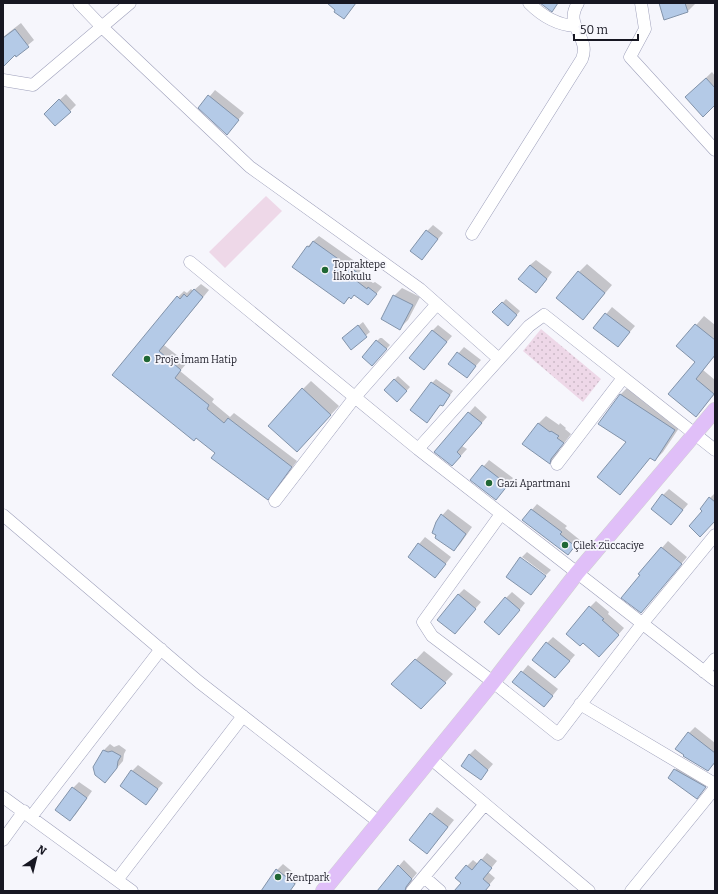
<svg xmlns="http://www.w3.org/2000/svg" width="718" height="894" viewBox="0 0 718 894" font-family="Bitter,serif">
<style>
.park{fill:url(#park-dots)}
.pitch{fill:#eed8e8}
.shadow{fill:#0003}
.building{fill:#b4cae7;stroke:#8293aa}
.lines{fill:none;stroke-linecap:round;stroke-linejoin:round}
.minor-casing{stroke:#9ea0bb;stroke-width:13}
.major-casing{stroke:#d1d1d3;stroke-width:16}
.minor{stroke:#fff;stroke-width:12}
.major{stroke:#e0bff8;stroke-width:15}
.poi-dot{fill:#206734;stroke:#f6f6fc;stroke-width:1.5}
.labels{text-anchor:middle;stroke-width:3.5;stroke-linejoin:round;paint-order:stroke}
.poi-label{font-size:10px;fill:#171722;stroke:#f6f6fc;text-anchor:start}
</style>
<defs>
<pattern id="park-dots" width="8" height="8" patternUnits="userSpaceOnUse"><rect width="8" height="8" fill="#eed8e8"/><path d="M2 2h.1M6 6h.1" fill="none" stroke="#cbb9c7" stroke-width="1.8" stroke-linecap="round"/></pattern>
</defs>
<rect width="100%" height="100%" fill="#f6f6fc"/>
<path class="park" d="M541 329 601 379 583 402 523 351Z"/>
<path class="pitch" d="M266 196 282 211 225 268 209 252Z"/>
<path class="shadow" d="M660 3H696L688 11Z
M21 23 34 40 16 55 15 54 3 65V37Z
M712 72 715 76V104L686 97Z
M215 90 244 113 232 127 200 108Z
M66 94 76 105 70 111 51 108Z
M433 225 443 233 422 259 427 231Z
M319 236 363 267 359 273 373 283 375 282 382 287 368 304 355 294 350 297 344 303 293 267 308 246Z
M536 260 552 272 542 286 530 265Z
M587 264 612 285 591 310 579 272Z
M201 284 209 290 164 345 187 363 180 371 214 399 212 402 230 417 234 413 297 461 274 492 217 453 114 374 178 297 184 291 187 293 191 289 193 291Z
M402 288 420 297 408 320 400 328 394 296Z
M506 299 520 311 508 325 494 312Z
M612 307 635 326 623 340 595 328Z
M704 316 715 325V356L703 370 715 380V394L696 416 669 394 696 361 678 346Z
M363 322 370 332 351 348 347 335Z
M438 325 452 336 424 369 432 331Z
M380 338H382L390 345 376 361V342Z
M464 347 481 360 467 376 450 363Z
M398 376 410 387 401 397 394 380Z
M436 379 453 391 446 401 442 405 441 404 427 421 432 383Z
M311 381 339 406 297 451 303 389Z
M629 386 683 422 663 452 655 460 651 457 620 494 627 441 600 423 621 394Z
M475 406 487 417 462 446 467 449 458 459 435 452Z
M546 416 559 425 560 423 566 428 565 429 571 434 559 450 558 455 550 463 538 424Z
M489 460 513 478 496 499 472 480Z
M669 489 688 504 671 524 663 495Z
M714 494 715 495V519L704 511 710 498Z
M537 504 567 526 565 528 580 540 568 553 523 520Z
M448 509 472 527 460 544 454 550 436 522Z
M425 537 451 557 441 570 409 556Z
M668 541 687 557 641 612V574L640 573Z
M527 552 551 570 546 575 522 557Z
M464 589 481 602 455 633 458 595Z
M512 592 525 603 505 628 506 598Z
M596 601 609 612 608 614 624 628 605 650 590 607Z
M553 637 575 655 561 671 547 643Z
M424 651 453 674 429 700 393 684Z
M528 665 558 689 549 700 514 682Z
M695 727 715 743V763L708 770 689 733Z
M110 744 114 747 119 745 126 750 124 754 123 761 105 782 94 767 104 750Z
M475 749 493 764 481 778 469 755Z
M681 763 711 781 702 791 669 778Z
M138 765 163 783 146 803 132 771Z
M79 782 92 791 76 814 70 820 57 810 73 788Z
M437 807 454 820 427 853 410 840Z
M487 853 497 861 488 872 495 878 484 891H455L462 883 457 878 467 866 473 860 478 864Z
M404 860 417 873 412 879 411 886 406 891H378Z
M283 864 300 878 290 891H262L277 870Z"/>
<path class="building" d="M327 3H356L344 19 334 12 335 10Z
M540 3H558L552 12Z
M659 3H685L688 12 664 20Z
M15 29 29 47 16 57 15 55 3 67V38Z
M706 78 715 88V105L703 117 685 97Z
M208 95 239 120 227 135 198 108Z
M59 99 71 112 55 126 44 114Z
M426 230 438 239 422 260 410 251Z
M313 241 358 273 354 279 367 289 368 287 377 294 368 305 354 295 351 299 349 297 344 304 292 267 307 246 309 247Z
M530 265 547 279 536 293 518 279Z
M578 271 605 293 583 320 556 298Z
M194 289 203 297 159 351 181 370 175 378 209 405 207 409 224 423 228 418 292 467 268 500 211 458 215 453 196 438 194 441 112 375 177 296 180 299 184 294 187 297Z
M393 295 413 305 400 330 381 319Z
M502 302 517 315 508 326 492 312Z
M605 313 630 332 618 347 593 328Z
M695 324 715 340V355L696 379 714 394 696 417 668 394 695 362 676 346Z
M358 325 367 337 351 350 342 338Z
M432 330 447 342 424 370 409 358Z
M376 340 387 349 372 366 362 357Z
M457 352 476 366 467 378 448 364Z
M394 379 407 391 397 402 384 390Z
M431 382 450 395 443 406 440 405 427 423 410 410Z
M302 388 331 415 297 452 268 426Z
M620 394 675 430 655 461 650 458 620 495 597 477 626 442 598 424Z
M468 412 482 423 457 452 461 456 452 466 434 452Z
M538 423 550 432 551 431 559 436 557 438 564 443 551 459 550 464 522 444Z
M482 465 508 485 496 500 470 480Z
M662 494 683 510 671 525 651 509Z
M709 497 715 502V521L700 537 689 526 702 511 700 509Z
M531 509 562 532 560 534 575 546 568 555 522 520Z
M441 514 466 534 454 551 435 538 436 535 432 533 436 522Z
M418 543 446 564 435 578 408 557Z
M661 547 682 564 641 613 621 598 640 575 638 574Z
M520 557 546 576 531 595 506 577Z
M458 594 476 609 455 634 437 620Z
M505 597 520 610 499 635 484 622Z
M589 606 604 619 602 620 619 635 599 657 583 643 580 646 566 634Z
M546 642 570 661 555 678 532 660Z
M415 659 446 683 421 709 391 684Z
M521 671 553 696 544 707 512 682Z
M688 732 715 753V762L708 771 683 756 684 755 675 749Z
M103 750 108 752 112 751 121 756 118 761 117 768 105 783 95 775 93 767Z
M469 754 488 770 481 780 461 766Z
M674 769 706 787 697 799 668 778Z
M131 770 158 789 146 805 120 786Z
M72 787 87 798 70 821 55 810Z
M430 813 448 827 427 854 409 840Z
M481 859 492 868 483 879 490 885 485 891H454L461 883 455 878 466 865 472 870Z
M398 865 412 879 406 887 405 891H377Z
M276 869 295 884 290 891H261Z"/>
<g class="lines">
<defs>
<path id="minor" d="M79 3 102 27 250 167 420 289 499 359
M529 3C542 16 556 25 575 26
M641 3 645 29 630 57 715 150
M3 80 33 85 130 3
M472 234 582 59C591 36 563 27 578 3
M190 262 418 449 715 680
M418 449 529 326 544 315 715 450
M557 464 623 378
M275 501 355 397 437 304
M501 514 423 622 432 636 493 682 558 734 642 624 715 535
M3 515 199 682 379 822
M704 672 715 659
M580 704 715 784
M430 758 589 891
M3 797 132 891
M31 817 161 649
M3 840 24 811
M424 877 440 891
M117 880 243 716
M412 891 485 804
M631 891 715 788"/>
<path id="major" d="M323 891 493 682 577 573 715 410"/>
</defs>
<use href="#minor" class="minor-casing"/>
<use href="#major" class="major-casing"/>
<use href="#minor" class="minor"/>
<use href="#major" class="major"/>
</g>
<g class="poi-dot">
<circle cx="325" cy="270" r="4"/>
<circle cx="147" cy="359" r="4"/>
<circle cx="489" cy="483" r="4"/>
<circle cx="565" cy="545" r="4"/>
<circle cx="278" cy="877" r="4"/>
</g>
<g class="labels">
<g class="poi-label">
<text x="333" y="268">Topraktepe<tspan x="333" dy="12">İlkokulu</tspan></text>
<text x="155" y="363">Proje İmam Hatip</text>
<text x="497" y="487">Gazi Apartmanı</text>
<text x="573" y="549">Çilek Züccaciye</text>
<text x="286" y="881">Kentpark</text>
</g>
</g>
<rect width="718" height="894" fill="none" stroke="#171722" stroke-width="8"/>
<g transform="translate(36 858) rotate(35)" stroke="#f6f6fc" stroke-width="3" paint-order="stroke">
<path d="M0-3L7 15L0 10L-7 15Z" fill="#171722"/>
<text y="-6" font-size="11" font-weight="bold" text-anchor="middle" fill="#171722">N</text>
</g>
<path d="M574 34v6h64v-6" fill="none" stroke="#171722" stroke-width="2"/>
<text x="580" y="34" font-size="12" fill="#171722" stroke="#f6f6fc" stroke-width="3" paint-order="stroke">50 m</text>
</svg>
